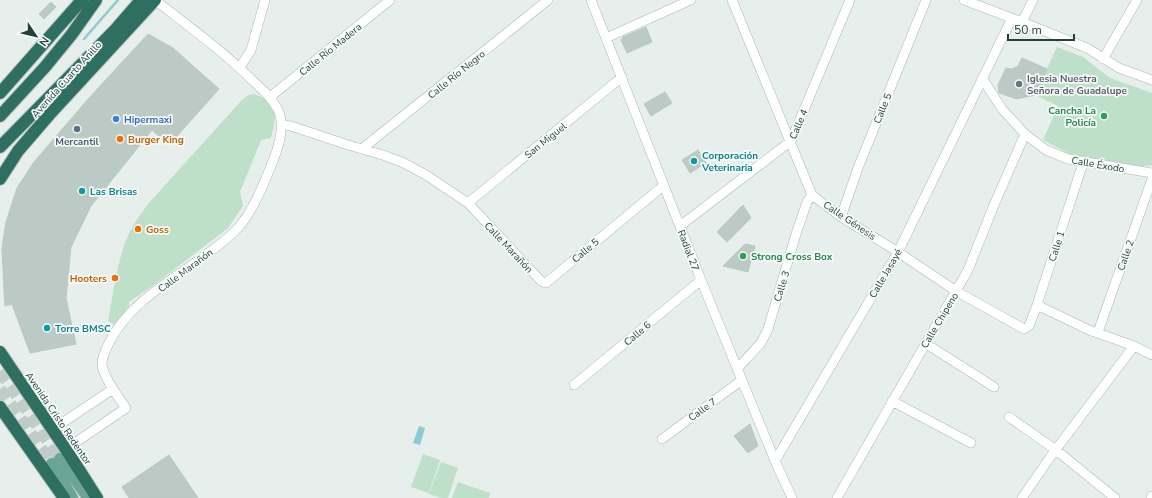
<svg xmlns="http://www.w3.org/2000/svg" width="1152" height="498" viewBox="0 0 1152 498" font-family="'Nunito Sans',sans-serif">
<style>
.green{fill:#bfe0c8}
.water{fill:#8ec9d4}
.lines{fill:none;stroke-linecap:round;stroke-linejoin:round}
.stream{stroke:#8ec9d4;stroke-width:2.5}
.building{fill:#bbcac4;stroke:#b8c9c2}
.major-tunnel{stroke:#bfccc8;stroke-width:12;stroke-dasharray:12 6;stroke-linecap:butt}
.minor-casing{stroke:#a8b8b2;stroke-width:10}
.major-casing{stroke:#c2cac8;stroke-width:14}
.highway-casing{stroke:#c2cac8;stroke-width:14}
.minor{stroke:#fff;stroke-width:9}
.major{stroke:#6aa596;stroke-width:12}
.highway{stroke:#2f6f62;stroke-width:12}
.worship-dot{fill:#6b7280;stroke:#f7fbf9;stroke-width:1.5}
.leisure-dot{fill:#2e9e5b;stroke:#f7fbf9;stroke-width:1.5}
.shop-dot{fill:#3f7fe0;stroke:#f7fbf9;stroke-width:1.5}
.service-dot{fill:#5c6f8a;stroke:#f7fbf9;stroke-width:1.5}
.food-dot{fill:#e8710a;stroke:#f7fbf9;stroke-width:1.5}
.culture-dot{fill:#0f9aa8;stroke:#f7fbf9;stroke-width:1.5}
.labels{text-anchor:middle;stroke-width:3.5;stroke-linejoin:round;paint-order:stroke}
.street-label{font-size:10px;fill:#24423a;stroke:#f7fbf9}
.worship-label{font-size:10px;font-weight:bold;fill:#5b616d;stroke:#f7fbf9;text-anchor:start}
.leisure-label{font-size:10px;font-weight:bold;fill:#27864d;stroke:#f7fbf9;text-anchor:end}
.shop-label{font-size:10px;font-weight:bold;fill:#366cbe;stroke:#f7fbf9;text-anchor:start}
.food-label{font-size:10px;font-weight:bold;fill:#c56008;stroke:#f7fbf9;text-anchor:start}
.service-label{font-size:10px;font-weight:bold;fill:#4e5e75;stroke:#f7fbf9}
.culture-label{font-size:10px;font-weight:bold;fill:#0d838f;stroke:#f7fbf9;text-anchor:start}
</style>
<rect width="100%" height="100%" fill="#e6efeb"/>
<path class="green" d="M1057 47 1083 57 1110 78 1152 93V165L1140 167 1070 154 1043 140 1058 106 1035 95Z
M254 94 264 98 265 96C278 116 276 115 271 138L261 140 240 192 243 206 228 228 223 232 155 284 129 302V306L114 325 108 321C113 295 117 260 128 236 132 225 141 214 148 204L241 101 248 95Z
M423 454 440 460 429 493 411 487Z
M441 462 458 468 448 498H441L429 494Z
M458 482 490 493 489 498H452Z"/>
<path class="water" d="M419 426 425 428 420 445 413 443Z"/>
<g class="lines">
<path class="stream" d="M84 39 118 0"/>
</g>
<path class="building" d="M51 2 56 7 44 19 39 14Z
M646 27 652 42 627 53 621 40 623 37Z
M148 34 173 48 219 89 169 145 152 130 91 206 71 247 66 298 76 344 30 353 12 304 5 306 4 290 2 248 6 222 17 188 34 162 89 98Z
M1022 58 1047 69 1035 95 1017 99 999 93 998 85 1006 68 1012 69 1018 66Z
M665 92 672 103 651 116 644 104Z
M698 150 706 163 690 173 682 160Z
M743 205 751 218 727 242 717 232Z
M745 244 755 246 748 272 723 266Z
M750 424 758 446 748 453 734 436Z
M169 455 198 498H129L122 487Z"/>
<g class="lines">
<path class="major-tunnel" d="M0 371 60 459
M0 389 52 464"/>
<defs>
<path id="minor" d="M591 0 701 280 775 461 792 498
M732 0 812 195 841 217 898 252 956 291 1024 329 1029 326 1037 305 1083 163
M964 0 1022 22 1087 48 1119 68 1152 80
M1022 22 1033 0
M606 38 691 0
M1103 59 1137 0
M240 67 251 50 265 0
M982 78 1002 109 1025 134 1046 150 1068 159 1152 173
M270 97 390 0
M281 125 291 126 345 144 383 155 404 163 426 175 468 203 541 281 546 283 663 186
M363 148 548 0
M468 203 622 77
M841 217 858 168 926 0
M680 226 791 141 850 0
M1037 305 1089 330 1134 346 1152 355
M1098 332 1152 179
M925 343 994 387
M737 369 761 343 768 329 796 234 807 202 812 195
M574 385 701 280
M892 401 971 443
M1009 417 1056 450 1115 498
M53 429 113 389
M662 439 742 380
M66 449 126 408C119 398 102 376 102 363 102 357 106 349 109 343 133 293 195 270 234 232 252 215 264 183 273 161 279 146 286 123 277 108 271 97 262 89 253 81 223 51 188 26 155 0
M775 461 898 252 1012 18
M837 498 968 270 994 205 1025 134
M1022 498 1051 456 1134 346
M1151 498 1152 496"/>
<path id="major" d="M60 459 89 498
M52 464 72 498"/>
<path id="highway" d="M0 93 82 0
M0 116 45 67 72 34 96 0
M0 147 115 30 141 0
M0 179 18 151 49 115 155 0
M0 352 69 454 97 498
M0 407 64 498"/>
</defs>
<use href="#minor" class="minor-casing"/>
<use href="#major" class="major-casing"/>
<use href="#highway" class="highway-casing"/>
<use href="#minor" class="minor"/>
<use href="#major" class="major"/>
<use href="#highway" class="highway"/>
</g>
<circle class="worship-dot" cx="1019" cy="84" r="4"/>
<g class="leisure-dot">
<circle cx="1104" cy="116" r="4"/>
<circle cx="743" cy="256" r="4"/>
</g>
<circle class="shop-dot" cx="116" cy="119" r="4"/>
<circle class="service-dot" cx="77" cy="129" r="4"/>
<g class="food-dot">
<circle cx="120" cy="139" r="4"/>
<circle cx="138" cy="229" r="4"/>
<circle cx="115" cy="278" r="4"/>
</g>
<g class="culture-dot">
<circle cx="694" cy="161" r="4"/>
<circle cx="82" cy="191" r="4"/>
<circle cx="47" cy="328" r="4"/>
</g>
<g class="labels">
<g class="street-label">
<text transform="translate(330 49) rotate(-39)" y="4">Calle Río Madera</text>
<text transform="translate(456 74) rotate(-39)" y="4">Calle Río Negro</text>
<text transform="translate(66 79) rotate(-48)" y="4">Avenida Cuarto Anillo</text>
<text transform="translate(882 108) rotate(-68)" y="4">Calle 5</text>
<text transform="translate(798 124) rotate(-67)" y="4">Calle 4</text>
<text transform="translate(545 140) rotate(-39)" y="4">San Miguel</text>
<text transform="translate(1098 164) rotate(10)" y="4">Calle Éxodo</text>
<text transform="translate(850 220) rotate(34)" y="4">Calle Génesis</text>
<text transform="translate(1056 246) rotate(-72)" y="4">Calle 1</text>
<text transform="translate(509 247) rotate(47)" y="4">Calle Marañón</text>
<text transform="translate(585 250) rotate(-40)" y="4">Calle 5</text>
<text transform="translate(689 250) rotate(69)" y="4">Radial 27</text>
<text transform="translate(1125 255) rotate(-71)" y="4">Calle 2</text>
<text transform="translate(185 270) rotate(-37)" y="4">Calle Marañón</text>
<text transform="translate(885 273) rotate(-60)" y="4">Calle Jasayé</text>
<text transform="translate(781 286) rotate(-73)" y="4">Calle 3</text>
<text transform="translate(939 320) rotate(-59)" y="4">Calle Chipeno</text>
<text transform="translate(637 333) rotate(-40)" y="4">Calle 6</text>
<text transform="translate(702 409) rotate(-36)" y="4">Calle 7</text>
<text transform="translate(59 418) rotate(56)" y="4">Avenida Cristo Redentor</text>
</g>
<g class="worship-label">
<text x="1027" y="82">Iglesia Nuestra<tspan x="1027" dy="12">Señora de Guadalupe</tspan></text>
</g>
<g class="leisure-label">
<text x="1096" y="114">Cancha La<tspan x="1096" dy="12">Policía</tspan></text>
<text x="751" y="260" text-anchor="start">Strong Cross Box</text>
</g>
<g class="shop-label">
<text x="124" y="123">Hipermaxi</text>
</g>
<g class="food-label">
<text x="128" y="143">Burger King</text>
<text x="146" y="233">Goss</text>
<text x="107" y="282" text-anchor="end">Hooters</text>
</g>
<g class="service-label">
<text x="77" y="145">Mercantil</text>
</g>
<g class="culture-label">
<text x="702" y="159">Corporación<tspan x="702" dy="12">Veterinaria</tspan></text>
<text x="90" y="195">Las Brisas</text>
<text x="55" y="332">Torre BMSC</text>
</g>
</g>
<g transform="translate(36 36) rotate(125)" stroke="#f7fbf9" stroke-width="3" paint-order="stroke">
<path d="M0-3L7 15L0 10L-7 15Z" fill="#24423a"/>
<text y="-6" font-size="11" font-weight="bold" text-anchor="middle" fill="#24423a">N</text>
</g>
<path d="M1008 34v6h66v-6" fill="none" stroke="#24423a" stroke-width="2"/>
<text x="1014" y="34" font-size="12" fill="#24423a" stroke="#f7fbf9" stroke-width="3" paint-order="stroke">50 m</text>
</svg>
